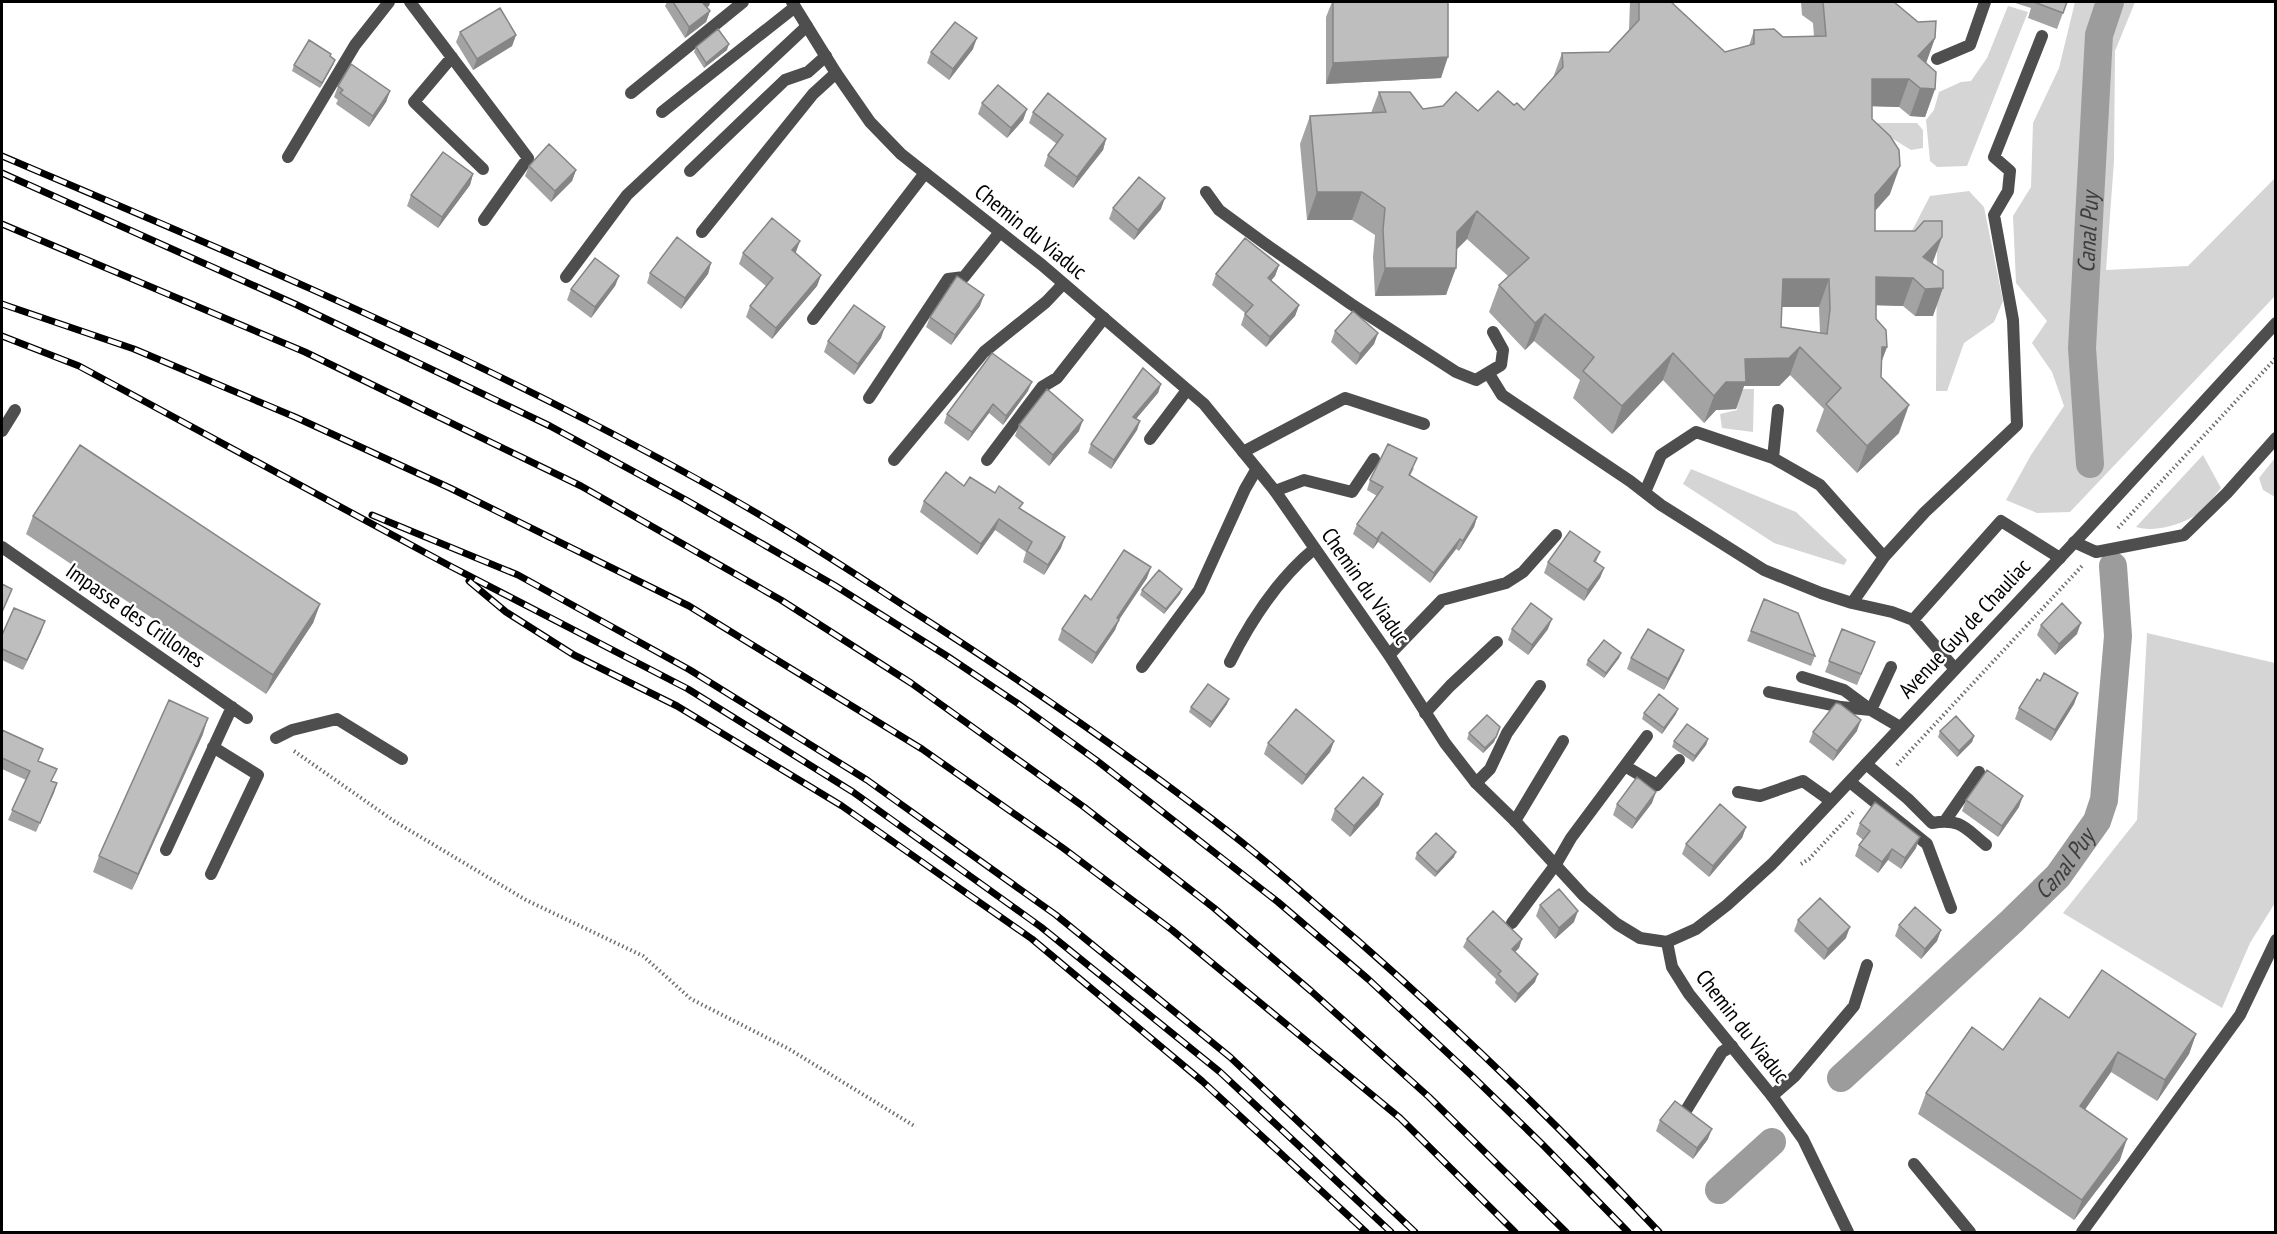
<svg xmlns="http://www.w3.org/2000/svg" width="2277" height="1234" viewBox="0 0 2277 1234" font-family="'PT Sans Narrow',sans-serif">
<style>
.green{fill:#d5d5d5}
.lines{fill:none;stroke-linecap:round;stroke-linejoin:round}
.canal{stroke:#9c9c9c;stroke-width:28}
.path{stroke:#707070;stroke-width:4;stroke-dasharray:1.5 3;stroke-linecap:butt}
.lane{stroke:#4e4e4e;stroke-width:12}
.street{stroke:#4e4e4e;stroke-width:12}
.rail-casing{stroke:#000;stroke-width:7}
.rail{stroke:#fff;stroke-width:4.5;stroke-dasharray:14;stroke-linecap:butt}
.wall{fill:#a3a3a3;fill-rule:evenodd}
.shaded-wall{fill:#858585}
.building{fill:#bebebe;stroke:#858585;stroke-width:1.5;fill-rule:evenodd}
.labels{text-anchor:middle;stroke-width:4.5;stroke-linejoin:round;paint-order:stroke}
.street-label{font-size:22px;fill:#000;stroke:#fff}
.water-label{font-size:24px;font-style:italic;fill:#3d3d3d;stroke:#fff}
</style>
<rect width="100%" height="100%" fill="#fff"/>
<path class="green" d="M2075 2H2135L2115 51 2114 161 2106 270 2188 266 2275 178V296L2070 512 2037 513 2006 500 2031 455 2064 406 2052 372 2032 343 2047 321 2016 283 2013 216 2031 187 2033 123 2059 68Z
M2008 6 2028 12 1967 166 1937 167 1930 161 1926 120 1934 110 1939 92 1961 82 1971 81 1987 58Z
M1877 123H1917L1923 130V148L1911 150 1893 139 1888 144 1872 127Z
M1969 191 1984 207 2003 301 1994 322 1964 343 1947 391H1936L1937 246 1902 250 1930 196Z
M1738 389H1754L1753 432 1722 428 1720 414 1737 410Z
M2203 455 2221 488C2215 495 2209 504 2203 510 2186 524 2156 533 2136 527Z
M2275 458V497L2263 490 2259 478Z
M1691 469 1796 512 1847 560 1844 565 1774 543 1683 484Z
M2147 633 2275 663V903L2250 943 2222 1008 2063 913 2137 820Z"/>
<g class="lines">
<g class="canal">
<path id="s1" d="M2090 464 2082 348 2099 35 2110 2"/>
<path id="s2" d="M1841 1078 2012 921 2058 876 2097 821 2104 800 2118 636 2113 566"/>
<path d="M1719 1190 1772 1142"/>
</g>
<path class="path" d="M2118 528 2276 358
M294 751 394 821 526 900 643 956 691 999 789 1049 916 1127
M1897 765 2082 566
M1801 864 1809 859 1855 810"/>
<path class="lane" d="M410 2 528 158 484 220
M452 57 414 102 483 169
M1937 59 1970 45 1985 2
M631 93 743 2
M662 112 795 7
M288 157 355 45 389 2
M690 171 785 80 808 72 826 56
M1206 192 1219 210 1264 243 1351 304 1456 372 1476 380 1501 365 1503 350 1493 332
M702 232 813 94 836 73
M566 277 627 195 807 26
M813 319 925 173
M1489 374 1502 395 1630 481 1661 505 1764 570 1821 593 1852 603 1892 612 1913 620 2001 521 2060 558
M869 398 948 279 964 277 1000 232
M2 431 15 410
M1150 439 1187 390
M1243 452 1345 398 1424 424
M1773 458 1778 410
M894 460 984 352 1046 302 1063 284
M987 460 1042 387 1057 378 1104 318
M1275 491 1304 480 1352 492 1374 459
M1645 492 1661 455 1696 432 1773 458 1820 485 1884 557
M2074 542 2096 552 2184 535 2227 493 2276 438
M2 547 247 718
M1852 603 1884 557 1925 512 2017 425 2013 320 1994 215 2008 191 2010 171 1994 157 2042 36
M1913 620 1955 669
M1389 655 1442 600 1506 583 1523 572 1556 535
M1230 662C1251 620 1278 579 1314 549
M1142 667 1199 590 1245 489 1256 470
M1802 677 1844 690 1871 710 1891 667
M1769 692 1841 707 1871 710 1900 727
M1425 713 1450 686 1497 642
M276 738 292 730 337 719 402 759
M1866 764 1908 799 1932 823C1961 818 1965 828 1986 845
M1625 766 1657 785 1679 760
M1850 782 1927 844 1951 908
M1476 783 1490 769 1507 733 1540 686
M1738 792 1760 796 1803 781 1831 801
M1515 821 1563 741
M1945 821 1979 772
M166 850 232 707
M211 874 258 775 213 747
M1512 923 1556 864 1571 838 1647 736
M1772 1096 1795 1076 1854 1006 1867 965
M1685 1112 1722 1052 1732 1046
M1914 1164 1970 1232
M2082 1232 2240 1015 2276 940"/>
<path class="street" d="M792 2 836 73 870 122 901 154 1042 265 1204 404 1275 491 1389 655 1445 743 1476 783 1515 821 1584 896 1617 924 1640 938 1667 942
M1667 942 1696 929 1727 905 1772 864 2087 529 2276 323
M1667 942 1672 967 1689 994 1772 1096 1803 1139 1848 1232"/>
<defs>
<path id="rail" d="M2 156C198 239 396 322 586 420 648 452 710 485 770 521 816 548 861 578 906 607 1019 679 1129 754 1234 836 1276 869 1316 905 1357 940 1462 1032 1563 1130 1659 1232
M2 173 295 304 550 426 686 500 834 585 947 656 1020 705 1096 760 1278 902 1368 979 1470 1074 1542 1144 1628 1232
M2 224 305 352 581 486 781 600 911 683 1084 807 1214 908 1311 991 1429 1097 1566 1232
M2 304 134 349 295 417 450 488 689 606 922 749 1063 848 1172 930 1400 1118 1515 1232
M2 336 79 366 450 566 688 689 853 792 1041 927 1220 1072 1391 1232
M372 515 518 575 690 670 867 780 1056 915 1230 1057 1415 1232
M469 581 506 612 574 655 677 706 842 806 1032 939 1202 1081 1366 1232"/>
</defs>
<use href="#rail" class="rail-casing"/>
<use href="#rail" class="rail"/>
</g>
<path class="wall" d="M667 2H710L709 6 706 7 710 11 706 22 685 38 665 6Z
M1332 2H1448L1441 78 1326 84V17Z
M1630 2H1671L1725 52 1749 46 1754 30 1783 37H1814L1813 23 1802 15 1801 2H1894L1935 38 1926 63 1935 89 1925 117 1910 116 1899 107 1872 106V119L1890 194 1875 211V231L1932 263 1933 316H1915L1903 306 1876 305V319L1887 347 1881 362V377L1899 433 1857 473 1816 431 1824 409 1790 375 1779 386H1744L1736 409 1716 410 1704 423 1663 380 1612 434 1573 398 1580 380 1534 341 1525 350 1489 312 1499 285 1508 276 1467 239 1457 249 1446 295 1375 296 1373 257 1375 235 1352 220H1307L1300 144 1310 116 1371 113 1379 92 1423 109 1478 111 1514 105 1524 110 1553 78 1562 53 1609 52 1629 30ZM1782 307H1819L1820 333 1781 327Z
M2012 2H2067L2057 29 2028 18 2031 8Z
M460 32 516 35 512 46 473 70 456 42Z
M696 47 727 50 704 68 694 52Z
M973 49 949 80 927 63 931 52Z
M330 56 335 60 333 65 320 88 292 71 294 65Z
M338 86 390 91 386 102 369 127 336 104 338 100 334 97Z
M982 103 1027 109 1023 120 1007 138 978 114Z
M1033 112 1106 139 1103 150 1073 188 1044 166 1048 155 1057 144 1029 123Z
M529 166 576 170 572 181 551 202 525 176Z
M473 174 470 185 438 228 407 206 411 195Z
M1113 208 1161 209 1134 240 1109 219Z
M796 252 795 253 821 275 817 286 772 339 746 317 750 306 766 286 739 264 743 253Z
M711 263 708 274 681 309 647 283 650 273Z
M1279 265 1275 276 1271 280 1299 305 1295 316 1266 347 1241 325 1245 313 1212 285 1216 274Z
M619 276 615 286 591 318 567 300 571 289Z
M980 306 951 345 926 327 930 317Z
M1335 331 1378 333 1374 344 1356 365 1331 342Z
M881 338 854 375 824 352 828 341Z
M1161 384 1158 393 1136 419 1140 421 1137 430 1111 469 1088 453 1091 444Z
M1028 391 1003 425 989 413 968 441 944 423 947 414Z
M1019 425 1079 431 1049 466 1015 436Z
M1414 468 1410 476 1477 517 1474 527 1459 551 1456 549 1430 583 1378 542 1373 549 1353 534 1357 524 1377 496 1367 490 1370 480Z
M964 486 1021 509 1061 548 1044 575 1023 562 1026 552 995 530 977 555 920 512 924 501Z
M33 516 320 604 313 623 266 694 26 534Z
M1600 552 1596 562 1604 568 1600 578 1584 601 1544 573 1548 562Z
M1147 578 1119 619 1115 630 1092 664 1058 640 1062 629 1091 600Z
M1182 589 1180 594 1164 614 1140 595 1142 590Z
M2041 625 2077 634 2055 655 2037 635Z
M1512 629H1548L1528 655 1508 640Z
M1842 629 1875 642 1857 685 1825 672Z
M1751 631 1815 656 1811 666 1747 641Z
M41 632 23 670 2 660V635Z
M1621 653 1619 658 1604 678 1586 665 1588 660Z
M1631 658 1680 660 1664 690 1627 669Z
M2040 681 2078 693 2074 704 2051 741 2015 719 2019 708Z
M1227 704 1210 728 1189 712 1191 707Z
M1644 713 1676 714 1662 734 1642 719Z
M1500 727 1494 742 1483 753 1467 739 1469 733Z
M2 730 38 761 52 781 57 783 36 832 8 820 26 780 2 769Z
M1857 731 1833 761 1809 742 1813 732Z
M1940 731 1974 736 1972 742 1957 757 1938 737Z
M203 734 132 890 93 872 99 856Z
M1708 739 1706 745 1693 762 1672 747 1674 741Z
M1334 741 1330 752 1302 785 1264 754 1268 743Z
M1966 800 2019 807 1998 837 1962 811Z
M1652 803 1632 829 1613 815 1617 804Z
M1379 805 1350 837 1331 820 1335 809Z
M1860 823 1916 848 1901 869 1888 860 1878 873 1855 856 1859 845 1863 840 1856 834Z
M1746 827 1742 838 1709 877 1682 854 1686 844Z
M1417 853 1454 857 1435 877 1415 859Z
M1540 905 1574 922 1555 939 1536 916Z
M1798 920 1846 938 1824 960 1794 931Z
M1899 925 1941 930 1937 941 1921 959 1895 936Z
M1467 939H1522L1519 948 1515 952 1535 982 1515 1003 1495 983 1496 979 1463 947Z
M2069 1018 2196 1034 2189 1054 2157 1101 2111 1072 2085 1109 2120 1160 2074 1220 1918 1114 1926 1093Z
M1660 1120 1708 1139 1693 1159 1656 1131Z"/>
<path class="shaded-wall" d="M702 2H710L709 6 698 12Z
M710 11 706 22 685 38 689 27Z
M516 35 512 46 473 70 477 59Z
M977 38 973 49 949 80 953 69Z
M1935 38 1925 66 1918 56Z
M729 44 727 50 704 68 706 63Z
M1448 57 1441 78 1326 84 1333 63Z
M335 60 333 65 320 88 322 83Z
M1872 79H1909L1899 107 1862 106Z
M1920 88 1935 89 1925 117 1910 116Z
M390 91 386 102 369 127 373 116Z
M1027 109 1023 120 1007 138 1011 128Z
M1106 139 1103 150 1073 188 1077 177Z
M1900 166 1890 194 1865 222 1875 195Z
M576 170 572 181 551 202 555 191Z
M473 174 470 185 438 228 442 217Z
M1317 192H1362L1352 220H1307Z
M1165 198 1161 209 1134 240 1138 230Z
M1477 211 1467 239 1447 259 1457 232Z
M1942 237 1932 265 1923 257Z
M800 241 796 252 788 261 792 250Z
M711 263 708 274 681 309 685 298Z
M1279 265 1275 276 1265 288 1268 278Z
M1385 268H1456L1446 295 1375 296Z
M821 275 817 286 772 339 776 328Z
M619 276 615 286 591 318 595 307Z
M1876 277 1913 278 1903 306 1866 305Z
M1783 279H1829L1819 307H1773Z
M1943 288 1933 316H1915L1925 289Z
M984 295 980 306 951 345 955 335Z
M1299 305 1295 316 1266 347 1270 337Z
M1545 314 1534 341 1525 350 1535 323Z
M885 327 881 338 854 375 858 364Z
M1378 333 1374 344 1356 365 1360 354Z
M1800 347 1790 375 1779 386H1744L1736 409 1716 410 1704 423 1714 396 1726 382 1745 359Z
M1882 347H1887L1877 374Z
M1673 353 1663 380 1612 434 1622 406Z
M1032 382 1028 391 1003 425 1006 416Z
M1161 384 1158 393 1130 426 1133 417Z
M993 404 989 413 968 441 972 432Z
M1909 405 1899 433 1857 473 1867 446Z
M1083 420 1079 431 1049 466 1053 455Z
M1140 421 1137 430 1111 469 1114 460Z
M1477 517 1474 527 1459 551 1463 541Z
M999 519 995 530 977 555 981 544Z
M1382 532 1378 542 1373 549 1377 539Z
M1065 537 1061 548 1044 575 1048 565Z
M1460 539 1456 549 1430 583 1434 573Z
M1151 567 1147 578 1113 629 1117 618Z
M1604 568 1600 578 1584 601 1588 590Z
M1182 589 1180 594 1164 614 1166 609Z
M320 604 313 623 266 694 273 675Z
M1552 619 1548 629 1528 655 1532 645Z
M1119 620 1115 630 1092 664 1096 653Z
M45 621 41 632 23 670 27 660Z
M2081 623 2077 634 2055 655 2059 644Z
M1684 650 1680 660 1664 690 1668 679Z
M1621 653 1619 658 1604 678 1606 673Z
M2078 693 2074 704 2051 741 2055 730Z
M1229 699 1227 704 1210 728 1212 722Z
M1678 709 1676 714 1662 734 1664 728Z
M208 718 203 734 132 890 138 874Z
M1861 720 1857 731 1833 761 1837 751Z
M1500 727 1494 742 1483 753 1485 748Z
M1974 736 1972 742 1957 757 1959 751Z
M1708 739 1706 745 1693 762 1695 756Z
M1334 741 1330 752 1302 785 1306 775Z
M57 783 54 793 36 832 40 823Z
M1656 792 1652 803 1632 829 1636 819Z
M1383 794 1379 805 1350 837 1354 826Z
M2023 796 2019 807 1998 837 2002 826Z
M1746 827 1742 838 1709 877 1713 866Z
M1920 837 1916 848 1901 869 1905 858Z
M1892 849 1888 860 1878 873 1882 862Z
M1456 852 1454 857 1435 877 1437 872Z
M1578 911 1574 922 1555 939 1559 928Z
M1850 927 1846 938 1824 960 1828 949Z
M1941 930 1937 941 1921 959 1925 949Z
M1522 939 1519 948 1509 958 1512 949Z
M1538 974 1535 982 1515 1003 1518 994Z
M2196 1034 2189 1054 2157 1101 2165 1080Z
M2118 1052 2111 1072 2073 1127 2080 1106Z
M1712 1129 1708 1139 1693 1159 1697 1148Z
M2127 1139 2120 1160 2074 1220 2082 1200Z"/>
<path class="building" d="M673 2H702L710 11 689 27Z
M1333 2H1448V57L1333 63Z
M1639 2H1671L1725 52 1754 44V30L1774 29 1783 37 1826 36 1823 2H1894L1918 22 1936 21 1935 38 1918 56 1936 72 1935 89 1920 88 1909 79H1872V119L1890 136 1899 150 1900 166 1875 195V231H1915L1924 221H1942V237L1923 257 1943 271V288L1925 289 1913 278 1876 277V319L1886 330 1887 347H1882L1881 377 1909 405 1867 446 1826 404 1841 388 1800 347 1789 358 1745 359 1746 382H1726L1714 396 1673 353 1622 406 1583 371 1594 357 1545 314 1535 323 1499 285 1529 258 1477 211 1457 232 1456 268H1385L1383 230 1385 208 1362 192H1317L1310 116 1386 112 1379 92H1410L1423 109 1443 106 1456 92 1478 111 1498 91 1514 105 1517 103 1524 110 1563 67 1562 53 1609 52 1639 20ZM1783 279H1829L1830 309 1827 334 1781 327Z
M2034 2H2067L2063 13Z
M500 8 516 35 477 59 460 32Z
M955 22 977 38 953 69 931 52Z
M718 29 729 44 706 63 696 47Z
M309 40 331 54 330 56 335 60 322 83 294 65Z
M351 64 390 91 373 116 340 93 343 90 338 86Z
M998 85 1027 109 1011 128 982 103Z
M1048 93 1106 139 1077 177 1048 155 1063 135 1033 112Z
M549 144 576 170 555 191 529 166Z
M443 152 473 174 442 217 411 195Z
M1139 177 1165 198 1138 230 1113 208Z
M772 218 800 241 792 250 821 275 776 328 750 306 773 278 743 253Z
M677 237 711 263 685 298 650 273Z
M1245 238 1279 265 1268 278 1299 305 1270 337 1245 314 1253 305 1216 274Z
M595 258 619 276 595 307 571 289Z
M957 276 984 295 955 335 930 317Z
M854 305 885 327 858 364 828 341Z
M1353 311 1378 333 1360 354 1335 331Z
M992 353 1032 382 1006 416 993 404 972 432 947 414Z
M1143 368 1161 384 1133 417 1140 421 1114 460 1091 444Z
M1047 389 1083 420 1053 455 1019 425Z
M1388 444 1417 458 1409 475 1477 517 1463 541 1460 539 1434 573 1382 532 1377 539 1357 524 1383 487 1370 480Z
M80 445 320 604 273 675 33 516Z
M946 472 964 486 970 477 995 493 999 486 1023 503 1019 508 1065 537 1048 565 1027 551 1032 542 999 519 981 544 924 501Z
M1570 531 1600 552 1594 561 1604 568 1588 590 1548 562Z
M1124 550 1151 567 1117 618 1119 620 1096 653 1062 629 1085 595 1091 600Z
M1159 570 1182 589 1166 609 1142 590Z
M2 584 12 589 2 612Z
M1764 599 1798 613 1815 656 1751 631Z
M1531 603 1552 619 1532 645 1512 629Z
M2062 603 2081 623 2059 644 2041 625Z
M14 608 45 621 27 660 2 649V635Z
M1648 629 1684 650 1668 679 1631 658Z
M1842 629 1875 642 1861 674 1829 661Z
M1604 640 1621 653 1606 673 1588 660Z
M2044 673 2078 693 2055 730 2019 708 2037 679 2040 681Z
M1208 684 1229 699 1212 722 1191 707Z
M1659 694 1678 709 1664 728 1644 713Z
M169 700 208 718 138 874 99 856Z
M1836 703 1840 704 1861 720 1837 751 1813 732Z
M1296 709 1334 741 1306 775 1268 743Z
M1487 715 1500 727 1496 737 1485 748 1469 733Z
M1956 716 1974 736 1959 751 1940 731Z
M1687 724 1708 739 1695 756 1674 741Z
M2 730 43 749 38 761 57 769 51 781 57 783 40 823 12 810 30 771 2 758Z
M1987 770 2023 796 2002 826 1966 800Z
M1363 777 1383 794 1354 826 1335 809Z
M1637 777 1656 792 1636 819 1617 804Z
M1875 802 1920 837 1905 858 1892 849 1882 862 1859 845 1870 831 1860 823Z
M1720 804 1746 827 1713 866 1686 844Z
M1436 833 1456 852 1437 872 1417 853Z
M1559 889 1578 911 1559 928 1540 905Z
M1820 898 1850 927 1828 949 1798 920Z
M1915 907 1941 930 1925 949 1899 925Z
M1493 911 1522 939 1512 949 1538 974 1518 994 1498 974 1501 971 1467 939Z
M2102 970 2196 1034 2165 1080 2118 1052 2080 1106 2127 1139 2082 1200 1926 1093 1972 1027 2003 1050 2040 998 2069 1018Z
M1675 1101 1712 1129 1697 1148 1660 1120Z"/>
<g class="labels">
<g class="street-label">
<text transform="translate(1031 231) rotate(39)" y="8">Chemin du Viaduc</text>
<text transform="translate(1366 586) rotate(55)" y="8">Chemin du Viaduc</text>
<text transform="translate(136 615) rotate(35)" y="8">Impasse des Crillones</text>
<text transform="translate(1964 628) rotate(-47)" y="8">Avenue Guy de Chauliac</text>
<text transform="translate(1743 1026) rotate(52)" y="8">Chemin du Viaduc</text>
</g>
<g class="water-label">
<text dy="8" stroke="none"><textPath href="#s1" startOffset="232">Canal Puy</textPath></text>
<text dy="8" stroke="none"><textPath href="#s2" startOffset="310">Canal Puy</textPath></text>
</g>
</g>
<rect width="2277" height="1234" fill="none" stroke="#000000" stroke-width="6"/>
</svg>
